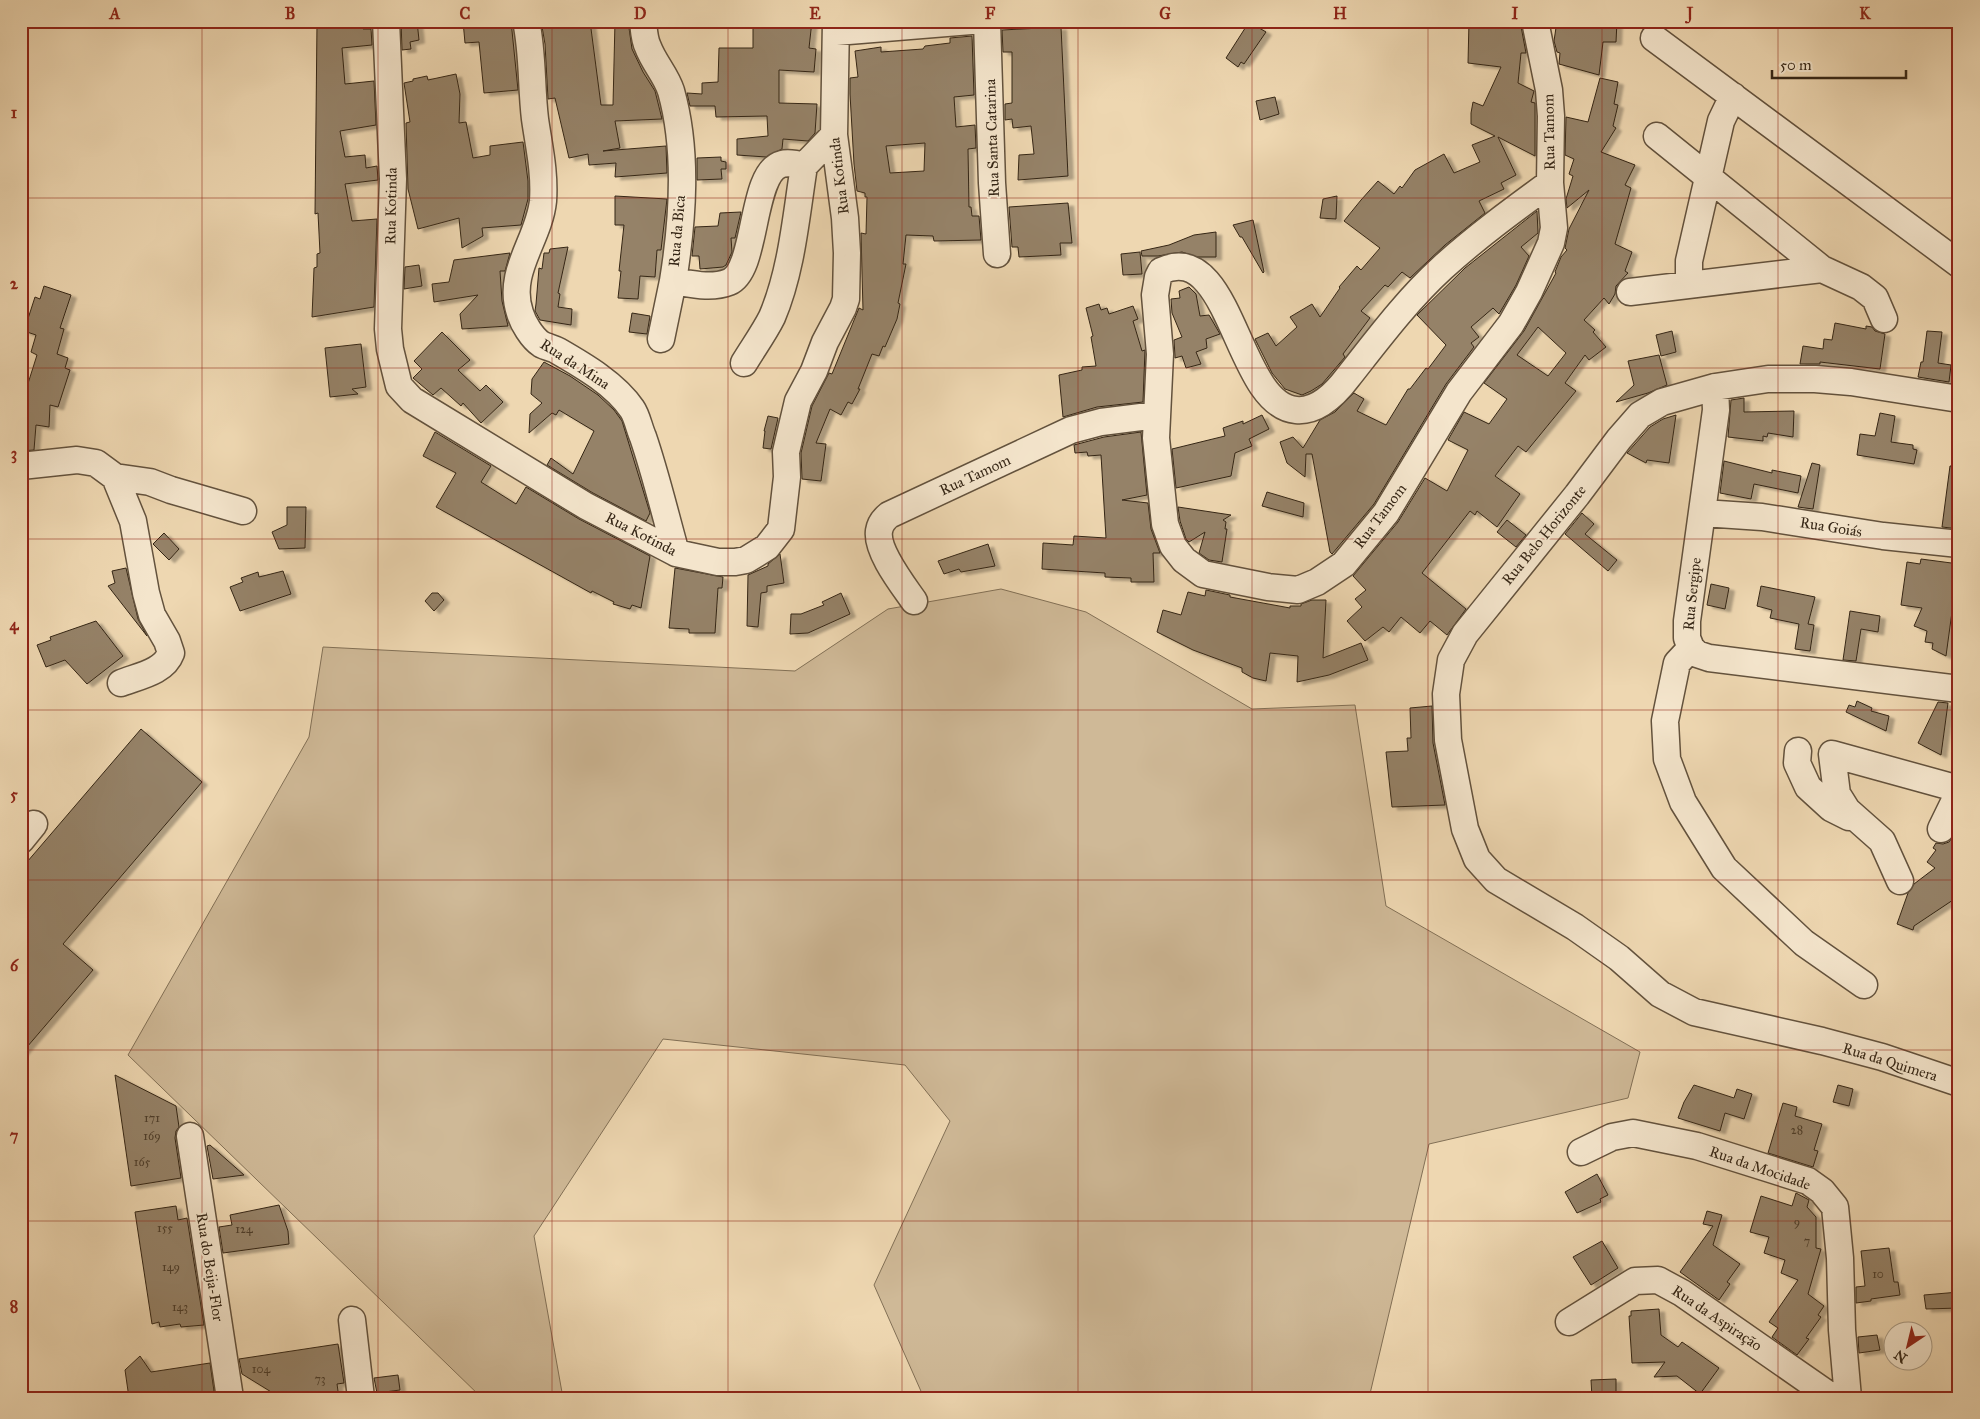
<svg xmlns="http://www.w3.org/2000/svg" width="1980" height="1419" viewBox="0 0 1980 1419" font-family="'IM FELL Great Primer',serif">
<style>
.green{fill:#cfb997;stroke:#827056}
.building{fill:#958267;stroke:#352616;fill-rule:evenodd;filter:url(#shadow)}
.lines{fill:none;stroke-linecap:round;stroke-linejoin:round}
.minor-casing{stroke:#63523d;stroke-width:29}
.minor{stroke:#f4e5cc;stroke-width:26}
.grid{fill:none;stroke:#8f2418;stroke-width:1;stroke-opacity:0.55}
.labels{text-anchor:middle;stroke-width:4;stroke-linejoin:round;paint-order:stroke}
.number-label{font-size:12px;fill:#4d3d2a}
.street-label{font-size:15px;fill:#352616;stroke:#f4e5cc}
.neatline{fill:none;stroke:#8f2418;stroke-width:2}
.grid-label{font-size:16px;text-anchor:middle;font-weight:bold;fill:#8f2418}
</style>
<defs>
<filter id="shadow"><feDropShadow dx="5.5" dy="3" stdDeviation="1" flood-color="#0004"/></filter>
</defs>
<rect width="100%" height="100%" fill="#eed7b1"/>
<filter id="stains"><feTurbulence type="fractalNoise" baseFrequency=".004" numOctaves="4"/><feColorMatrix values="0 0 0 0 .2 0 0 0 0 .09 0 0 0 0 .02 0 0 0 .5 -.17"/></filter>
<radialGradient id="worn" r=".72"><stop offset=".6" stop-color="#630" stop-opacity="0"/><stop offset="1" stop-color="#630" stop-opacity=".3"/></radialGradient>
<path class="green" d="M1001 589 1086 612 1252 709 1355 705 1386 906 1640 1052 1628 1098 1429 1144 1369 1398H924L874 1285 950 1121 905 1065 663 1039 534 1236 563 1398H482L128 1055 309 737 323 647 795 671 888 609Z"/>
<path class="building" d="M329 21H363V29H371L372 45 342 48 345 84 374 81 376 125 340 131 345 157 365 155 366 168 377 166 378 180 345 184 352 221 377 219 374 307 312 317 314 268 317 267V254L320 253 318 213 315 214 317 23Z
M401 21H417L419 40 410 42 411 49 402 50Z
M463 21H511L518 90 484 93 479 42 465 43Z
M541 21H590L601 105H613L615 21H628L632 49 643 72 655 91 662 119 615 121 620 148 603 151 666 146 667 173 615 177 616 163 589 165 588 154 569 158 555 98 548 99 545 44Z
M753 21H812L809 48 816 49 814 72 779 70V103L817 104 815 133 808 141 783 139 782 149 766 157 737 155V139L768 136 767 116 716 117 715 106H690L687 93 702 94V83L718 82 719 48H753Z
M1469 21H1520L1526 53H1521L1518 83 1534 91 1531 102 1535 103V156L1498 137 1516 175 1501 183 1504 189 1479 201 1485 213 1445 245 1410 278 1402 272 1388 287 1385 285 1361 311 1370 318 1343 354 1345 357 1322 384 1311 391 1302 395 1285 389 1272 373 1255 339 1268 333 1276 346 1297 327 1290 317 1312 304 1320 317 1340 288 1339 287 1357 266 1361 270 1380 248 1344 221 1361 200 1378 181 1394 194 1400 186 1402 188 1415 170 1444 154 1454 173 1480 162 1472 145 1495 136 1471 124V113L1473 102 1483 106 1501 67 1468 63Z
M1557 21H1617L1616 42H1603L1599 75 1559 64 1560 53 1557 52 1554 41Z
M1249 22 1266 32 1244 64 1241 62 1238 67 1226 58Z
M1061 27 1068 176 1018 180 1019 155 1034 154 1031 126 1013 128 1012 119 1005 120V104L1012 103V52H1003L1002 30Z
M972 36 974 95 954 97 956 127 975 125 976 148 968 149 969 207H971L972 216H979L981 240 934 241 933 236 906 235 903 264H906L898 303 900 304 897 319 885 347 883 346 879 356 872 354 858 389H860L852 404 848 402 841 415 830 409 816 443 826 444 821 481 802 479 801 453 812 406 829 373 832 374 859 308 863 310 861 233 866 234 867 197H865V193L857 191 854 164 850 94V78L858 77 855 51 881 47V52L923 49 925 46 950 43V38ZM925 143 924 171 890 173 886 146Z
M456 74 460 94 459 123 466 122 473 158 490 155V146L523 142 528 181V199L521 225 482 228 483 236 462 248 459 218 418 229 408 189 406 123 410 122 404 83 413 81V79L427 76 428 80Z
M1600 78 1618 82 1614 104 1618 105 1613 126 1616 128 1601 152 1635 165 1625 185 1631 188 1615 244 1632 252 1625 271 1628 273 1616 286 1615 294 1609 304 1604 298 1584 320 1595 330 1593 332 1606 347 1589 360 1585 355 1565 383 1576 391 1526 452 1518 446 1495 476 1520 494 1497 527 1477 511 1475 515 1470 511 1422 573 1466 609 1447 635 1430 621 1420 633 1401 617 1389 632 1383 627 1365 641 1347 621 1362 607 1355 599 1366 590 1353 576 1398 522 1425 478 1447 491 1468 450 1448 440 1464 412 1489 424 1507 399 1484 383 1524 331 1556 273 1555 272 1561 257 1567 250 1565 248 1569 229 1589 190 1567 208 1566 199 1573 176 1569 174 1574 159 1565 155 1566 117 1588 122ZM1538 327 1566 353 1548 376 1517 355Z
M1275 97 1279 114 1260 120 1256 101Z
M721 157V161L726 162V169H721L722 179 697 180V158Z
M615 196 667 199 661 250H657L655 277 640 276 638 299 618 298 621 271H619L624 225H615Z
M1337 196 1336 219 1320 218 1323 199Z
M1068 203 1072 243H1060L1061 255 1019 257 1018 247H1012L1009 207Z
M1537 211 1538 233 1521 247 1529 256 1516 285 1499 314 1493 308 1471 327 1479 337 1471 343 1474 347 1446 384 1374 504 1332 554 1330 552 1312 454H1306L1305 477 1287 463 1280 442 1293 437 1303 448 1320 420 1335 412 1354 393 1364 399 1357 411 1386 425 1408 389H1410L1426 368 1428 369 1446 345 1417 315 1465 268Z
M741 212 735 238H731L732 252 726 265 723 267 700 269 699 256H692L695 227 718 226 720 213Z
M1253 220 1264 272 1263 273 1242 237H1240L1233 225Z
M1216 232V257H1197L1182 252 1158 256H1142L1141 251 1169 245 1194 235Z
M568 247 558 293 560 294 558 307 572 309 571 325 540 320 535 311 536 304 539 268 542 269 544 253H549L550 249Z
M1140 252 1142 274 1123 275 1121 254Z
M510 253 505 271H500L502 301 508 326 462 329 460 314 478 295 434 302 432 284 449 282 454 260Z
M419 265 422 286 404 289 405 267Z
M44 286 71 295 60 328 64 329 57 354 68 358 65 368 70 370 58 407 50 405 49 427 36 425 34 450 21 451 25 393 37 355 31 352 36 335 24 331 35 297 40 299Z
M1189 287 1196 294 1200 316 1209 315 1220 334 1206 339 1207 348 1196 352 1201 364 1186 368 1182 356 1175 358V357L1174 340 1182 337 1172 313 1171 299 1180 298 1179 291Z
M1099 304 1101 310 1107 308 1109 314 1133 306 1138 319 1133 321 1142 351 1145 350 1143 402 1097 407 1063 417 1059 375 1082 370V367L1096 366 1091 337 1093 336 1086 308Z
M632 313 650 316 647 334 629 332Z
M1835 323 1866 329V326L1872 327 1875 331 1885 334 1880 369 1820 362V364H1800L1803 346 1823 349 1824 339 1832 340Z
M1672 331 1676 352 1661 356 1656 335Z
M1927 331 1942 332 1938 363 1951 365 1949 382 1918 377 1921 362H1923Z
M442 332 470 360 458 370 480 391 486 385 503 402 481 423 463 403 461 406 441 388 433 395 413 378 422 369 414 361Z
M361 344 366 387 352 389 358 394 330 397 325 348Z
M1659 355 1667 385 1648 393 1616 402 1634 385 1628 361Z
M544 362 570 376 598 395 614 410 622 421 650 513 646 521 593 493 547 465 551 458 573 474 594 431 559 410 556 415 552 413 529 433 530 414 542 403 531 394 532 379Z
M1744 398V412L1794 411 1793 437 1768 433 1767 437 1763 436V441L1728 437 1731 400Z
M1880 413 1895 416 1891 442 1913 445V449L1917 450 1914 464 1857 455 1860 434 1875 436Z
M1262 415 1269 429 1249 439 1252 446 1235 453 1231 476 1176 488 1172 449 1225 436 1223 428 1243 421V424Z
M1676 415 1669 463 1647 460 1646 463 1627 453 1650 427 1663 419Z
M768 416 778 418 771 449 763 448 765 431H764Z
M435 432 491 466 481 482 516 504 526 487 579 519 650 556 641 608 632 605 630 609 613 604 614 602 592 591 591 593 436 507 456 473 423 456Z
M1141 432 1147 495 1122 500 1148 503 1151 529 1160 553H1153L1154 582H1131V578L1105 577V573L1042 569 1043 543 1073 545 1074 536 1106 538 1101 455 1088 456 1087 452 1075 453 1074 445 1104 437Z
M1724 461 1772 473V470L1801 476 1798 493 1754 484 1751 499 1720 493Z
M1812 463 1820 465 1813 509 1798 507Z
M1950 466H1959V529L1942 527Z
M1267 492 1304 503 1303 517 1262 506Z
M287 507H306L305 548 279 549 272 532 287 525Z
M1178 507 1231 515 1223 520 1226 522 1225 529H1227L1222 562 1209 560 1199 553 1205 532 1189 542 1186 539 1180 521Z
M1582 513 1594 524 1585 534 1617 560 1608 571 1565 534Z
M1507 520 1526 535 1516 547 1497 532Z
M164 533 179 549 169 560 153 544Z
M988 544 995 566 961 572 959 569 944 574 938 561Z
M780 554 784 583 767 586V592L761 593 758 627 747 626 748 575 768 566V564Z
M1921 559 1959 564V598L1954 597 1946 656 1932 649 1933 643 1925 642 1927 631 1914 626 1922 608 1901 605 1907 562 1920 564Z
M126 568 138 619 147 636 108 586 115 583 112 571Z
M675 568 723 577 722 588H718L715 633H689V629L669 628Z
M283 571 291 594 240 611 230 587 243 582 241 578 258 572 259 577Z
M1711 584 1729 588 1725 609 1707 605Z
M1761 586 1815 597 1808 624 1814 625 1810 651 1795 649 1799 624 1770 618 1772 610 1757 606Z
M1206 590 1230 595V597L1290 608V606H1301V604L1312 600H1326L1323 658 1361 643 1368 660 1329 675 1297 682 1298 656 1270 653 1266 681 1253 678 1242 672V668L1193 650 1157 632 1163 610 1181 615 1188 592 1205 596Z
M432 593H438L444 600 434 611 425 601Z
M841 593 850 614 808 633 790 634 791 614H801L824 605 822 602Z
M1850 611 1880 616 1878 632 1861 629 1856 661 1843 660Z
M96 621 123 656 87 684 65 660 46 667 37 645 51 640 50 637Z
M1857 701 1872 708 1871 711 1889 716 1886 731 1846 712 1849 705 1855 707Z
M1938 702 1948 703 1941 755 1918 743Z
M1432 706 1433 743 1445 805 1392 807 1386 752 1408 751 1407 738H1411L1410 708Z
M141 729 202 782 63 944 93 970 21 1054V869Z
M1958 829 1959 896 1914 926 1913 930 1897 924 1908 893 1914 884 1935 868 1927 862 1936 850 1933 848 1936 843 1943 844 1949 842Z
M115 1075 176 1106 179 1127 176 1131 175 1138 181 1178 131 1186Z
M1694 1085 1734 1098 1737 1089 1752 1094 1744 1119 1725 1113 1720 1131 1678 1118 1684 1102Z
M1838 1085 1853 1089 1849 1106 1833 1102Z
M1783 1103 1797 1107 1795 1116 1822 1124 1814 1150 1818 1151 1813 1167 1768 1153Z
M210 1145 244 1175 213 1179 207 1146Z
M1597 1174 1608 1195 1600 1199 1601 1202 1577 1213 1565 1192Z
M1796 1193 1809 1200 1807 1207 1816 1217V1248L1821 1249 1808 1294 1824 1306 1818 1315 1821 1317 1806 1338 1809 1339 1797 1355 1772 1337 1778 1328 1769 1322 1798 1280 1781 1273 1785 1260 1764 1253 1769 1237 1750 1232 1761 1196 1792 1206Z
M279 1205 288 1231 289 1244 223 1253 219 1227 232 1225 230 1215Z
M176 1206 178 1220 187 1218 204 1325 181 1327 180 1324 160 1327 159 1322 152 1324 135 1212Z
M1707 1211 1722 1215 1713 1245 1740 1264 1727 1282 1730 1284 1719 1300 1680 1272 1713 1226 1703 1224Z
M1602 1241 1618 1268 1591 1285 1573 1257Z
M1889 1248 1894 1282H1898L1900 1295 1871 1299V1301L1856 1303V1287L1865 1286 1861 1251Z
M1959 1292V1308L1926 1309 1924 1295Z
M1659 1309 1661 1335 1678 1347 1682 1342 1719 1368 1700 1394 1677 1376 1654 1377 1665 1362 1632 1363 1629 1316H1631V1311Z
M1877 1335 1880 1350 1859 1353 1858 1337Z
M338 1344 344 1383 337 1384 339 1398H281L242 1374 239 1359Z
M140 1356 151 1372 210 1363 215 1398H129L125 1370Z
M398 1375 400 1390 377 1393 374 1378Z
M1616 1379V1398H1592L1591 1380Z"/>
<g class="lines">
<defs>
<path id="minor" d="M386 21 393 179 388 329 390 349 399 386 412 400 586 506 676 553 718 562H735L746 560 767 547 781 529 787 477 786 452 798 401 814 371 825 342 843 308 846 299 847 253 845 218 834 135 836 21
M526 21C533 53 531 86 535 119 539 147 545 172 543 201 539 240 506 272 520 313 523 323 532 338 541 344 546 347 553 348 558 351 584 366 615 384 632 409 637 416 639 428 643 437 656 475 665 514 676 553
M643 21C644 30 644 39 648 47 654 63 666 75 671 91 688 151 683 219 673 281 692 284 711 289 729 282 758 270 750 172 782 164 789 162 797 164 804 166L834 135
M987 21 992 183 997 254
M1535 21 1549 90 1551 116 1550 183
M836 32 971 21
M1654 38 1959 264
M1550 183 1554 228 1551 243 1529 292 1511 324 1459 392 1386 513 1344 564 1317 582 1298 590 1268 587 1203 574 1184 560 1173 546 1165 524 1156 438 1160 354 1155 295 1158 277 1161 271C1232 238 1236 405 1296 410 1317 412 1336 393 1348 377 1378 339 1407 300 1442 268 1476 237 1513 210 1550 183Z
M1822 269 1861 287 1875 298 1884 319
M1689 285V261L1721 121 1733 96
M1630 292 1822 269 1657 136
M661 339 673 281
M744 363C753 348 764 333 772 317 792 270 796 216 804 166
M1715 387 1716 410 1687 621V638L1691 648 1697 654 1709 658 1959 689
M1959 399 1851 382 1815 379H1768L1715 387 1662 402 1640 415 1619 439 1577 495 1465 634 1451 660 1446 694 1448 740 1465 829 1477 859 1496 880 1575 927 1619 958 1660 994 1694 1012 1822 1041 1882 1057 1959 1083
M21 466 77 460 96 463 115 477 150 482 171 490 243 511
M115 477 133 521 146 593 152 615 167 641 171 653C164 672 139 676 121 683
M1703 513 1762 517 1883 536 1959 544
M914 601C903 585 876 551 879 531 880 524 884 519 889 515L1071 430 1101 422 1157 415
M1691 648 1677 663 1665 721 1667 759 1683 802 1724 868 1804 943 1864 985
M1798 751 1797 763 1808 787 1831 808 1849 817
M1941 829 1959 792
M21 840 34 824
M1900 881 1882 841 1847 810 1837 794 1832 754 1959 789
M190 1136 230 1398
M1581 1152 1612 1137 1633 1133 1697 1146 1808 1181 1822 1191 1835 1207 1840 1258 1842 1330 1848 1398
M352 1320 361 1398
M1569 1322 1635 1281 1658 1280 1682 1293 1833 1398"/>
</defs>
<use href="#minor" class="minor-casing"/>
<use href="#minor" class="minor"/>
</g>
<path class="grid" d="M202 21V1398M378 21V1398M552 21V1398M728 21V1398M902 21V1398M1078 21V1398M1252 21V1398M1428 21V1398M1602 21V1398M1778 21V1398M21 198H1959M21 368H1959M21 539H1959M21 710H1959M21 880H1959M21 1050H1959M21 1221H1959"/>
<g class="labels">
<g class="number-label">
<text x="152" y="1122">171</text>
<text x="1797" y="1134">28</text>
<text x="152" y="1140">169</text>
<text x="142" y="1166">165</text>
<text x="1797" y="1226">9</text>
<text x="165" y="1232">155</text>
<text x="244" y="1233">124</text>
<text x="1807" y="1245">7</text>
<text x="171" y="1271">149</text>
<text x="1878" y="1278">10</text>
<text x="180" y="1311">143</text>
<text x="261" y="1373">104</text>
<text x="320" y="1383">73</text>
</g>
<g class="street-label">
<text transform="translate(1549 132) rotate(-91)" y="5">Rua Tamom</text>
<text transform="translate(992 138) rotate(-92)" y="5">Rua Santa Catarina</text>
<text transform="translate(839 176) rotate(-97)" y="5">Rua Kotinda</text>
<text transform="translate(391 206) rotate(-89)" y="5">Rua Kotinda</text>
<text transform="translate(677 231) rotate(-85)" y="5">Rua da Bica</text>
<text transform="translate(575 364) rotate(33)" y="5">Rua da Mina</text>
<text transform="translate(975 475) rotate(-25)" y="5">Rua Tamom</text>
<text transform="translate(1380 516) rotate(-53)" y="5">Rua Tamom</text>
<text transform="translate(1831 527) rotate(9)" y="5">Rua Goiás</text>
<text transform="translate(641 534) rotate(27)" y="5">Rua Kotinda</text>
<text transform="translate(1544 535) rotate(-51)" y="5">Rua Belo Horizonte</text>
<text transform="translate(1692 594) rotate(-84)" y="5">Rua Sergipe</text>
<text transform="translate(1890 1062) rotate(17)" y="5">Rua da Quimera</text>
<text transform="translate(1760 1168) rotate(19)" y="5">Rua da Mocidade</text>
<text transform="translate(210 1267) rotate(81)" y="5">Rua do Beija-Flor</text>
<text transform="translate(1717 1318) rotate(34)" y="5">Rua da Aspiração</text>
</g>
</g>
<rect width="1980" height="1419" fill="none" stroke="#eed7b1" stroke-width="55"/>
<g transform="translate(1908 1346) rotate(215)"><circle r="24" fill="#f4e5cc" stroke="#a89983"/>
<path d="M0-4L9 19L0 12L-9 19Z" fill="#8f2418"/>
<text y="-8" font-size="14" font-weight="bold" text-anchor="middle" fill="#352616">N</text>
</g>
<path d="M1772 70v8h134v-8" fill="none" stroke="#352616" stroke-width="2.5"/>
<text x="1780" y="70" font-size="15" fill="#352616" stroke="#f4e5cc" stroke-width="4" paint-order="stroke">50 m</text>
<rect x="28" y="28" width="1924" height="1364" class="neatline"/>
<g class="grid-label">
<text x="115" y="19">A</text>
<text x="290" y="19">B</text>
<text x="465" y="19">C</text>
<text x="640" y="19">D</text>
<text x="815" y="19">E</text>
<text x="990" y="19">F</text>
<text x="1165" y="19">G</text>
<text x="1340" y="19">H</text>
<text x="1515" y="19">I</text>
<text x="1690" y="19">J</text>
<text x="1865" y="19">K</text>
<text x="14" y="118">1</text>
<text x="14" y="289">2</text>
<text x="14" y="459">3</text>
<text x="14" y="630">4</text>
<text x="14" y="800">5</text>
<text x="14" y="971">6</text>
<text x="14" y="1141">7</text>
<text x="14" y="1312">8</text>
</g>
<rect width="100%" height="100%" filter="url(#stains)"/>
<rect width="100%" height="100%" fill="url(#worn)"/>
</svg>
